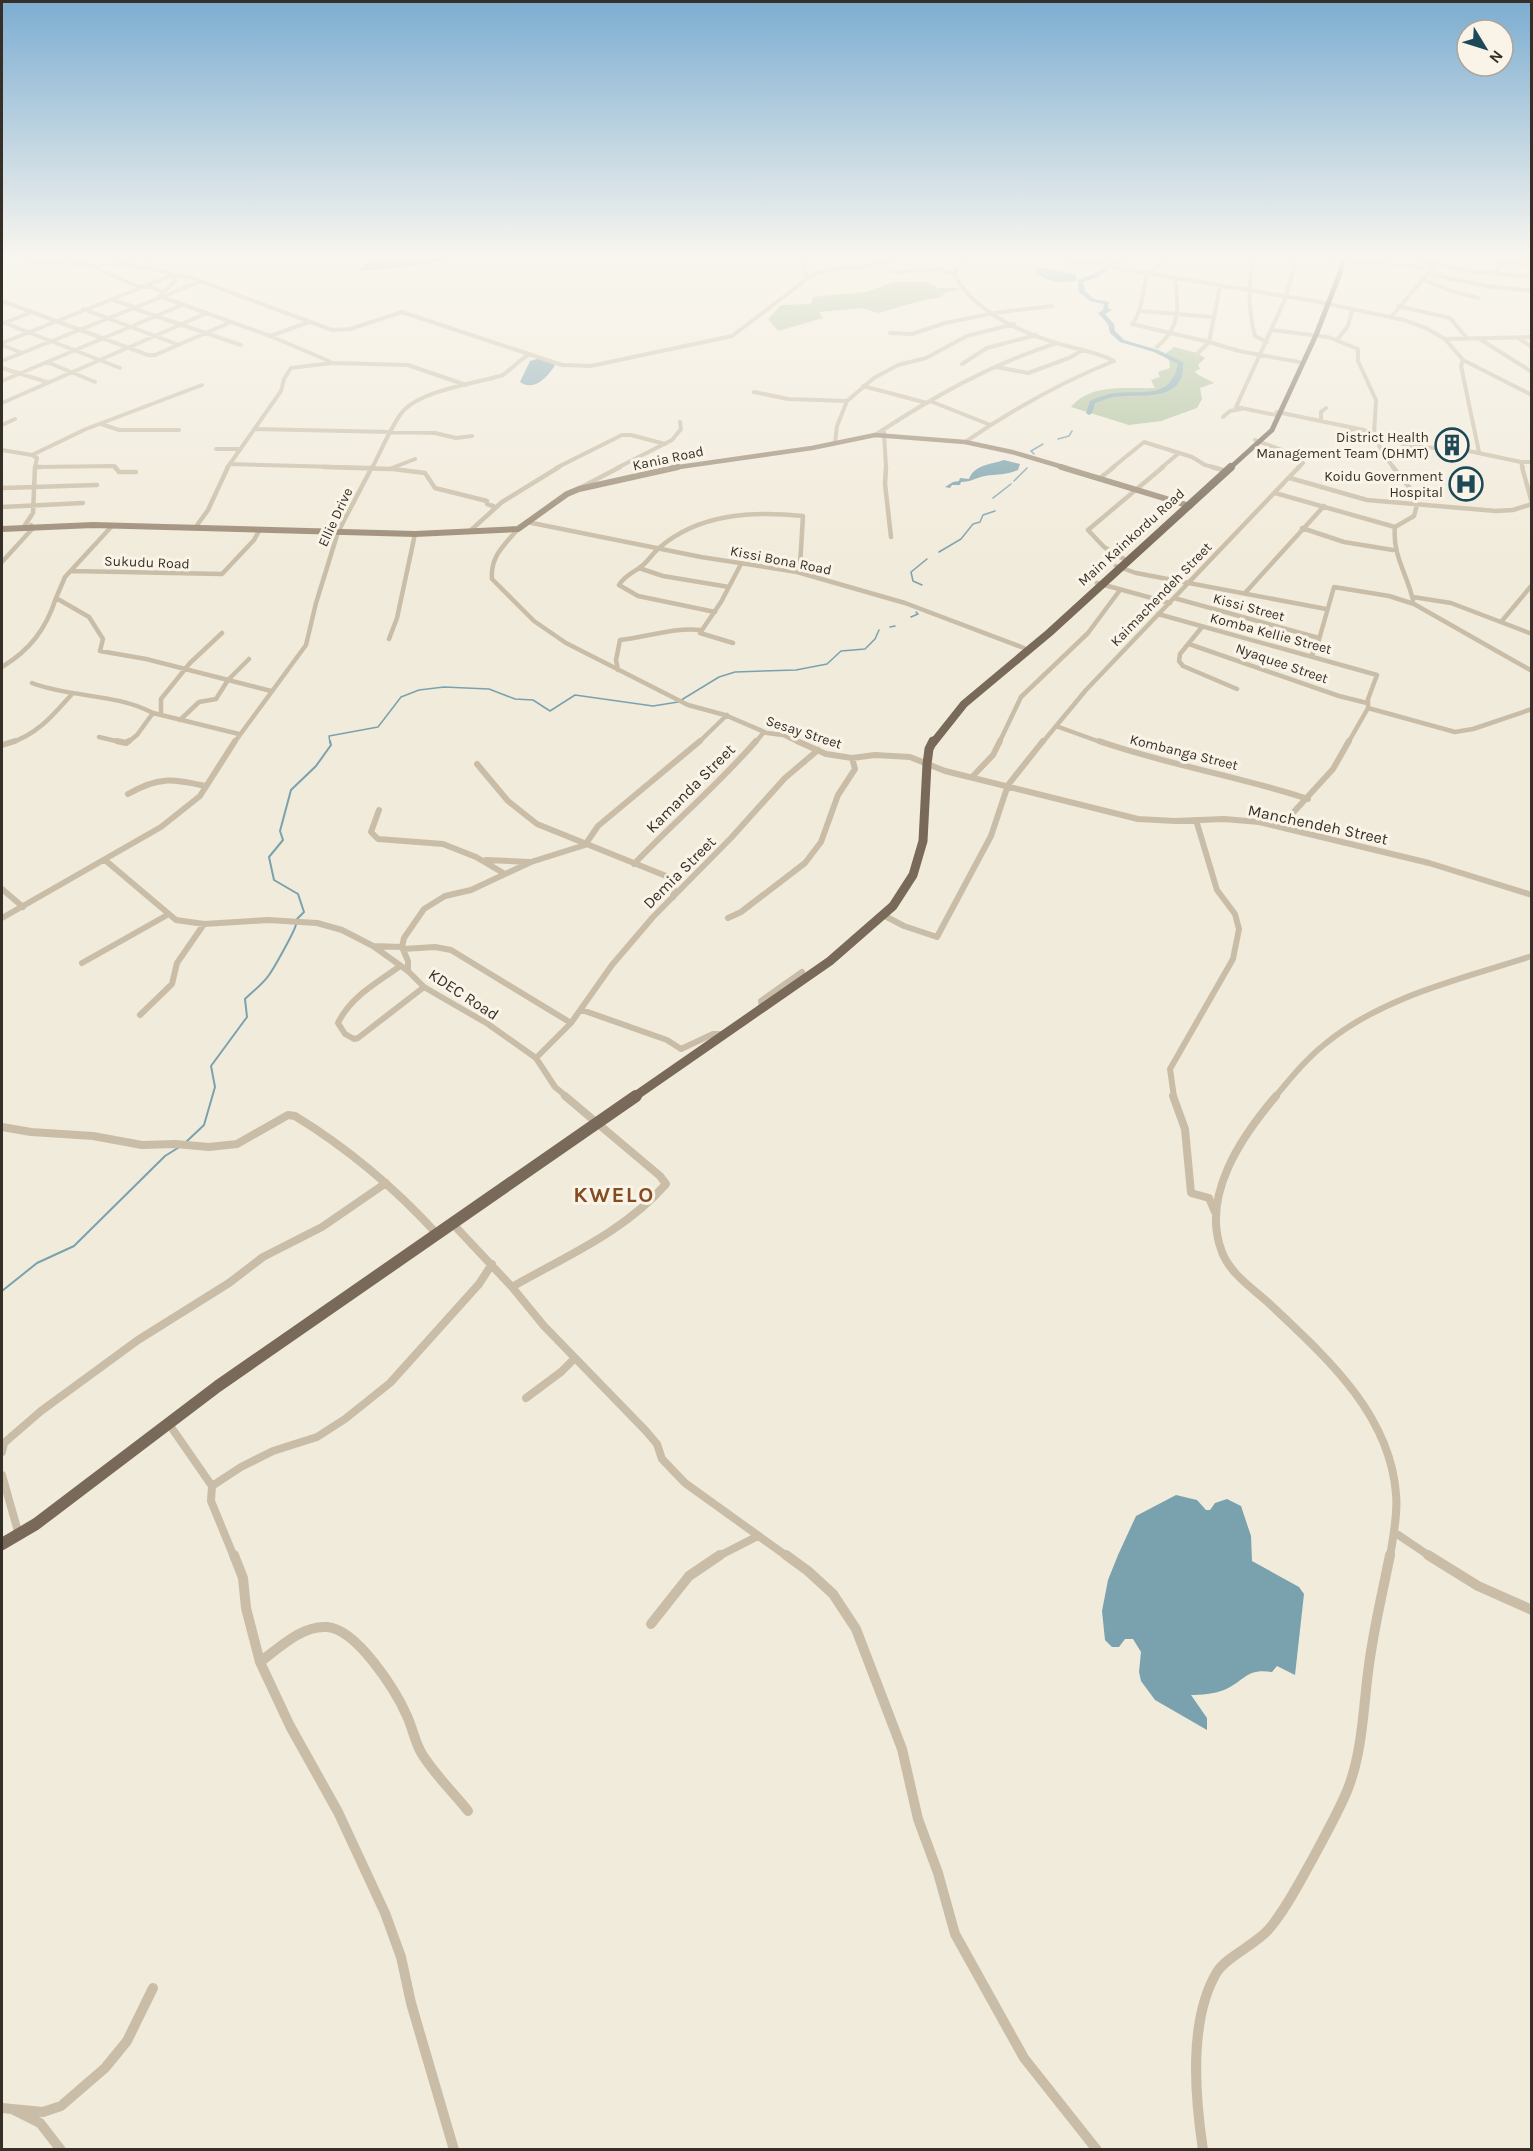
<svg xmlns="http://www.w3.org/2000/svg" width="1533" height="2151" viewBox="0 0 1533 2151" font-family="Karla,sans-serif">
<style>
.green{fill:#acc09b}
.water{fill:#7aa2ae}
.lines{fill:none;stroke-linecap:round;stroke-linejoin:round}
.stream-far1{stroke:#7aa2ae;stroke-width:1.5}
.stream{stroke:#7aa2ae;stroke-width:2}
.river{fill:#7aa2ae;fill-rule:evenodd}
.street-far4{stroke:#c9bda7;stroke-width:4}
.street-far3{stroke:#c9bda7;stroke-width:4.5}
.street-far2{stroke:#c9bda7;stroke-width:6}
.street-far1{stroke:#c9bda7;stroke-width:8}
.street{stroke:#c9bda7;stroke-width:10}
.secondary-far1{stroke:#9d8d78;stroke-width:4.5}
.secondary{stroke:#9d8d78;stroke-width:6}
.primary-far3{stroke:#786958;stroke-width:5}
.primary-far2{stroke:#786958;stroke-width:8}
.primary-far1{stroke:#786958;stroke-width:9}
.primary{stroke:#786958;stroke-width:12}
.labels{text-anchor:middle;stroke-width:6;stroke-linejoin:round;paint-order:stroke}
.far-poi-label{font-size:14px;fill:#362f27;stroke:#f9f4e7;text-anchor:end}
.far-street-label{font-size:14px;fill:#362f27;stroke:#f9f4e7}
.street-label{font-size:16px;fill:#362f27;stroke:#f9f4e7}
.district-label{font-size:22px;font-weight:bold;letter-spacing:1.5px;fill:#844c21;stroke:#f9f4e7}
</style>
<rect width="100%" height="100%" fill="#f1ebdb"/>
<path class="green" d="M893 282H927L939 288H959V290L944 293 942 297 920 301 878 313 862 308 819 312 823 318 778 331 768 319 781 305 811 304 813 297 866 292Z
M1174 347 1197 353 1205 358 1198 365 1200 369 1195 371 1197 374 1214 383 1200 388 1202 399 1197 408 1161 421 1129 425 1071 407C1091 383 1126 389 1155 388L1151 380 1160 377 1158 372 1170 368 1169 360 1164 355Z"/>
<path class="water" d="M380 256H470L399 268 358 271 367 262 380 260Z
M1038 267 1075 274 1077 280C1063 284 1045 283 1035 271Z
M540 358 555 365C548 377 534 392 520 382L530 361Z
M1004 460 1020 464 1018 470C1007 475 997 474 985 476 975 478 971 482 961 482L960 485H952L950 488 945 487 953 482 959 481 960 478 969 479C975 464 990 465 1004 460Z
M1176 1495 1197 1500 1206 1510H1210L1215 1503 1227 1499 1241 1506 1251 1536 1252 1561 1299 1587 1304 1594 1295 1675 1277 1666 1272 1672C1246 1668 1245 1681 1224 1690 1214 1694 1201 1695 1191 1695L1207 1718V1730L1155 1700 1141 1681 1139 1672 1141 1652 1133 1639H1125L1119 1647H1112L1105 1640 1102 1611 1108 1580 1118 1555 1136 1516Z"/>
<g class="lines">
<path class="stream-far1" d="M1058 439 1069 436 1072 431
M1034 454 1031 451 1043 444
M1014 481 1027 468
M993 498 1011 484
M939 552 961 539 973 524 980 522 983 515 995 511
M922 585 913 581 911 572 927 559
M911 617 918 614 916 612
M890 627 895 626
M330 743 329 736 378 727 401 697 419 690 444 687 489 689 515 699 533 700 550 711 575 695 653 706 678 702 719 677 735 672 796 670 827 664 841 651 865 649 875 639 879 630"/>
<path class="stream" d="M297 919 304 912 298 894 274 880 269 857 283 840 280 831 291 790 316 766 331 745 330 741
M185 1143 204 1125 215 1087 211 1066 247 1017 245 999C253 991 263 984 269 975 274 968 296 929 296 924
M2 1291 37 1263 74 1246 165 1156 181 1146"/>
<path class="river" d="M1126 256H1134L1115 264 1098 277 1083 282 1085 291 1094 299 1109 302 1108 308 1112 310 1105 314 1114 324 1115 331 1124 340 1158 350 1183 362C1186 404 1140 393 1113 397 1107 398 1101 401 1095 403L1092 413 1089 415 1086 413 1090 401C1098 397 1108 394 1117 393 1146 390 1170 399 1178 364L1154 352 1120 342 1110 333 1108 324 1098 313 1103 310 1104 304 1090 301 1079 292 1078 280C1096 274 1109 263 1126 256Z"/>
<path class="street-far4" d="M16 256C57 271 103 260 147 268 155 269 166 270 173 275
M66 256 140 287H151L163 292
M112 256 131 264
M1044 256 1314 301 1404 320 1426 328 1445 339 1463 360 1461 366 1479 452
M1255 256C1247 283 1248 309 1255 336L1267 342
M1293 256 1433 268
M1400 256 1471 271 1532 277
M37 262 58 256
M1097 265 1118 256
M140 267 150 256
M893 272 940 269 954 274
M1147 274C1142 291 1143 311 1132 324L1209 342 1220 286
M1149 274 1160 263 1172 256
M1429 274 1487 286 1532 291
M1496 274 1501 263 1532 265
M807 277 831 269 871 266 900 256
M1424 280 1451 291 1478 298
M162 294 175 281 173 275
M159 296 270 336 329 361
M110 299 134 307
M2 301 148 355H155L231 322
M1398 306 1450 318 1467 338
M132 308 241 345
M83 309 179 345
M1141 311 1213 317
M1391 317 1443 256
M2 322 120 368
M4 323 32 312
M1272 330 1328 337 1358 349V361L1376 400 1374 434 1383 454 1394 468
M890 333 912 334 945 323 994 313 1052 306
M270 336 309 322
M1478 338 1532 372
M1518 338 1532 347
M1445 339 1532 337
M1337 340 1348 326 1352 310
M2 343 173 275 189 277 332 330 350 329 402 312 562 365 591 366 732 336 803 282 807 277 803 265 807 256
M2 345 22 353
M1157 347C1181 326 1179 308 1175 279
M1196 355 1209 342 1239 351 1299 362
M1463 360 1532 395
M2 361 199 282
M47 362 95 382
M962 364 987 348 1036 335
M996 367 1028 373 1069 358 1083 350
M2 368 47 382
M2 381 182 305
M863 386 927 403
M754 392 788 399 847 401
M930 401 988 424
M2 403 207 313
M1277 412 1364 430 1407 446 1464 450 1521 462H1532
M1276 415 1236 407 1286 297 1297 256
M1223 417 1230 411 1241 409
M1321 420V412L1326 408
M101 424 119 430H179
M2 425 15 419
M254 429 435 433 456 438 472 436
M884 432 886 468
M875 435C933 397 991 364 1057 343
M1345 438 1353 428
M1255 440 1298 456 1303 463 1298 468
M965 442C1012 410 1061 382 1114 361 1096 351 1076 349 1056 343 1018 331 973 311 954 274L957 268 972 256
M835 443 837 426 847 401 874 378 898 365 926 358 967 336 1014 324
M216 449H241
M2 450 32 455 37 458 35 468
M32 455 86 429 202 385
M1521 462 1523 468
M230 464 373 468
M36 467 114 466 116 468
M227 468 281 391 284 379 291 368 332 363 408 365 466 385
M372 468C381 451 389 431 400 415 417 390 475 384 503 375 513 368 519 360 530 354
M392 468 415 459
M556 468 622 435H631L665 444
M617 468 672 440 681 429 680 422
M1112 468 1144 442 1192 457 1205 465 1217 468
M1161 468 1179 453"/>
<path class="street-far3" d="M36 467H41
M115 467 119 472H136
M324 467 391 469 396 467
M886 467 885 484 891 537
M1212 467 1223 470
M1393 467 1409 487 1417 505
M1522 467 1532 503
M393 469 425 473 435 488 487 501V504L493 506
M1100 478 1114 467
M1290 478 1367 500 1496 511 1513 510 1532 504
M2 488 97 485
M576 490 620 467
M1275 493 1395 527
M2 507 83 503
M527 522 701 557 797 572 905 603 1024 648
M112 526 65 577 56 598 89 617 103 639 100 651 146 659 271 691
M23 528 33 513 35 467
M195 528 208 510 228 467
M1302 528 1344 542 1393 550
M518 529C504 545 490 557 492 579L534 621 566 643 688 705 725 715 767 733 783 735 800 743
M470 531 502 502 559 467
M1124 559 1104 547 1088 530 1163 467
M2 562 33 528 31 525
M1116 566 1136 573 1326 609
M639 568 663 576 729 587
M71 571 222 574 254 540 259 531
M1097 583 1170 603
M1245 593 1324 506
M1413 597 1451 603 1532 634
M1174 598 1319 638
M1413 600C1407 574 1392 554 1395 527L1414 516 1417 505
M715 612 638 596 619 585C625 575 635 572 643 565 649 560 653 553 659 548 699 513 754 511 803 516L800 565 797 572
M1158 614 1377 675 1368 699V708L1348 743
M1501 622 1532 585
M1202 627 1180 654 1179 661 1183 666 1237 689
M389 639 397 618 415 534
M733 643 700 633 721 602 741 564
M1189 644 1339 696 1367 703
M1312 655 1318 643 1334 587 1389 596 1414 604 1532 671
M2 667C30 650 46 629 56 598
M618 670 616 660 620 640C648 637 673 627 701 630
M32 683C71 698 115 693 153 713
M1368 708 1455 732 1473 729 1532 709
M161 713V699L190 663 222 633
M180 720 199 702 216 699 228 680 249 659
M1056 726 1103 743
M99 737 124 743
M10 743C38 734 53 715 72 694
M127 743 137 735 153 713 239 734
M234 743 306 645 316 603 338 532 372 467
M698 743 727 715
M755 743 764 732
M999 743 1021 697 1088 633 1120 590
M1042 743 1086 690 1299 467"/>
<path class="street-far2" d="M117 741 126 743 129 741
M797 741 826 754 852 758 875 755 910 757 945 771 1138 819 1175 821 1224 819 1259 822 1429 863 1532 895
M1099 741C1167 765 1239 776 1308 799
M2 745 15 741
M477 764 508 801 537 824 671 878 674 881 673 897
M972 777 993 755 1000 741
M128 794C159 776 172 779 206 786
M379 810 371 832 378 839 443 844 476 857 505 874
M1280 827 1333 769 1349 741
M105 860 176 920 204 924 268 920 317 923 342 930 373 946 408 971 424 987 488 1024 536 1058 555 1087 567 1097
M486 860 529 862
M634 864C674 822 718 785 756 741
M2 889 23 907
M883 915 904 926 937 937 991 836 1008 785 1043 741
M2 918 161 827 200 796 235 741
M728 918 741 912 805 863 821 842 838 795 855 769 852 758
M373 946 402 947
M403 949 435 947 451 950 571 1023
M82 963 169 914
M400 966C377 983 351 996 338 1023L345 1034 354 1039 358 1038 424 987
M408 971V961L402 947 404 938 424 909 445 896 471 890 531 862 585 845 598 826 700 741
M762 1007 761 1001 802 972
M582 1010 667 1040 681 1049 713 1034H723
M140 1015 172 984 177 963 204 924
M536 1058 571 1023 612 965 653 917 731 838 785 778 818 750
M1174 1097 1170 1069 1233 959 1239 929 1235 914 1217 890 1196 820
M1275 1097C1290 1079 1306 1059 1325 1044 1383 996 1462 979 1532 956"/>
<path class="street-far1" d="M1173 1096 1185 1129 1191 1193 1209 1198 1215 1212
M1276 1096C1242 1136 1200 1196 1222 1252 1231 1276 1257 1291 1274 1308 1328 1359 1390 1415 1396 1494 1398 1514 1393 1537 1390 1557
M2 1127 31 1132 93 1136 142 1145 175 1144 209 1147 237 1144 288 1115 295 1116C349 1149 395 1188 437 1234
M452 1223 512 1287 544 1326 645 1430 657 1444 662 1459 685 1483 788 1557
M512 1287C566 1256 624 1232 666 1184L660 1176 565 1096
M526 1398 561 1372 575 1358
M169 1424 212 1486 211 1501 234 1557
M2 1452 4 1443 41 1411 138 1340 229 1283 263 1257 322 1227 386 1183
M2 1475 19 1535
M212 1486 241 1467 273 1451 317 1437 345 1419 390 1383 479 1284 492 1264
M1394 1532 1431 1557
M717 1557 758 1536"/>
<path class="street" d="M234 1555 243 1578 246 1608 260 1662 290 1726 338 1812 385 1913 401 1957 411 2003 454 2150
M786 1555 808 1571 833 1594 856 1629 902 1749 918 1819 938 1873 955 1934 1024 2058 1097 2150
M1428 1555 1478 1586 1532 1610
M651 1624 689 1576 720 1555
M260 1662C279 1648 302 1625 327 1627 357 1629 396 1691 407 1716 413 1729 415 1743 422 1754 435 1775 453 1792 468 1811
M2 2108 43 2112 61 2106 105 2068 127 2041 153 1988
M14 2110 40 2123 61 2150
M1203 2150C1195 2097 1188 2020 1217 1972 1226 1957 1255 1945 1269 1929 1286 1909 1299 1883 1312 1860 1324 1837 1337 1815 1347 1791 1364 1749 1363 1702 1370 1658 1375 1623 1383 1590 1390 1555"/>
<path class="secondary-far1" d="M672 468 812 448 875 435 965 442 1012 452 1066 468"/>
<path class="secondary" d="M1061 467 1190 506
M2 529 93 525 415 534 518 529 567 494 579 489 678 467"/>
<path class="primary-far3" d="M1230 468 1272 430 1316 335 1340 273 1344 256"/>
<path class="primary-far2" d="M933 743 964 704 1049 633 1231 467"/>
<path class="primary-far1" d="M634 1097 830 961 893 906 913 875 923 841 927 764 929 749 933 741"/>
<path class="primary" d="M2 1544 36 1524 218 1386 636 1096"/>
</g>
<linearGradient id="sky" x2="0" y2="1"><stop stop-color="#7cadd1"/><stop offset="0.46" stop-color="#f9f6ef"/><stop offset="1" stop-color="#f9f6ef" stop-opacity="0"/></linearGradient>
<rect width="1533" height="557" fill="url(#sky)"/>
<defs>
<symbol id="building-ring" viewBox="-11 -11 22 22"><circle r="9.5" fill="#f9f4e7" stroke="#1d4857" stroke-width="1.5"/><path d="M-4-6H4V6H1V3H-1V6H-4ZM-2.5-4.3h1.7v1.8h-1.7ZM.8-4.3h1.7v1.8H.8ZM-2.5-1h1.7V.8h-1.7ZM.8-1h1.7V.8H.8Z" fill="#1d4857"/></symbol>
<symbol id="hospital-ring" viewBox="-11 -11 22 22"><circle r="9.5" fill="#f9f4e7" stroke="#1d4857" stroke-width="1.5"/><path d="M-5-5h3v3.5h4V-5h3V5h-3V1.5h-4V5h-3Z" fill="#1d4857"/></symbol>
</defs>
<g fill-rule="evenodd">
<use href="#building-ring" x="1433" y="426" width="38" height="38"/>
<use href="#hospital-ring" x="1447" y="465" width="38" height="38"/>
</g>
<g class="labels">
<g class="far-poi-label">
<text x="1429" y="442">District Health<tspan x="1429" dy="16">Management Team (DHMT)</tspan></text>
<text x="1443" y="481">Koidu Government<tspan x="1443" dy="16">Hospital</tspan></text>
</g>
<g class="far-street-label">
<text transform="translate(668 458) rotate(-12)" y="5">Kania Road</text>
<text transform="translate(335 517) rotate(-65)" y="5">Ellie Drive</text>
<text transform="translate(1131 537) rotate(-42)" y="5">Main Kainkordu Road</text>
<text transform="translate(781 560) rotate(11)" y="5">Kissi Bona Road</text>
<text transform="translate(147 562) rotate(2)" y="5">Sukudu Road</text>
<text transform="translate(1161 594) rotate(-46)" y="5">Kaimachendeh Street</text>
<text transform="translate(1249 607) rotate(15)" y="5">Kissi Street</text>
<text transform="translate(1271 633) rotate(15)" y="5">Komba Kellie Street</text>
<text transform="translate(1282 663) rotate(19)" y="5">Nyaquee Street</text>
<text transform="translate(804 732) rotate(18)" y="5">Sesay Street</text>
<text transform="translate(1184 752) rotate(14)" y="5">Kombanga Street</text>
</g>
<g class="street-label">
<text transform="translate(690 788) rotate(-45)" y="6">Kamanda Street</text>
<text transform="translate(1318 824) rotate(12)" y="6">Manchendeh Street</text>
<text transform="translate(679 872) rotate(-45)" y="6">Demia Street</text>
<text transform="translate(464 994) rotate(33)" y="6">KDEC Road</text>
</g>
<g class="district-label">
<text x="614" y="1202">KWELO</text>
</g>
</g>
<rect width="1533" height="2151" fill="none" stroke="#362f27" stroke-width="6"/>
<g transform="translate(1485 48) rotate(128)"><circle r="28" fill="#f9f4e7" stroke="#aba59a" stroke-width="1.5"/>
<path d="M0-4.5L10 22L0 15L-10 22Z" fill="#1d4857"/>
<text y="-9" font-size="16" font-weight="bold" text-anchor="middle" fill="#362f27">N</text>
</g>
</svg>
